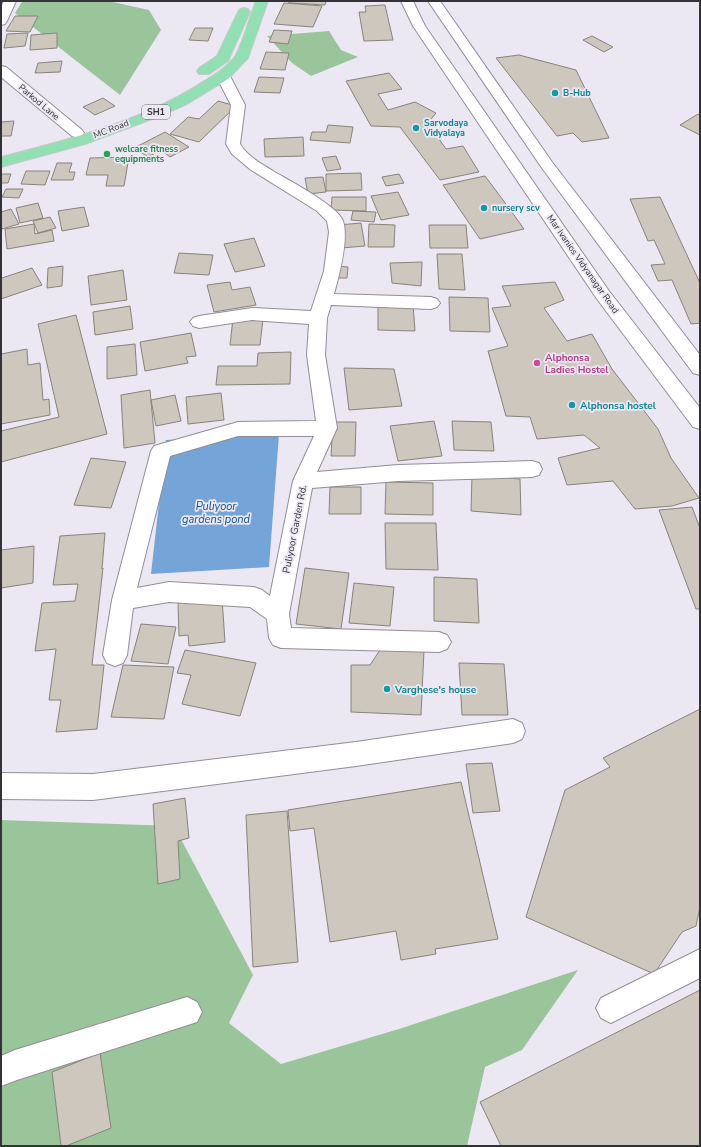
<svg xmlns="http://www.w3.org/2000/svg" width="701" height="1147" viewBox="0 0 701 1147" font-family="'Nunito Sans',sans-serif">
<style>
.green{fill:#9ac59b}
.water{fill:#75a4d9}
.building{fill:#cdc7be;stroke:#88837a}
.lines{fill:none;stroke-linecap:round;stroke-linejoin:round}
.minor-casing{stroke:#918e97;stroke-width:2}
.major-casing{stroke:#cacacb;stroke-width:2}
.minor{fill:#fff;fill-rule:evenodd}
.major{fill:#91dfb2;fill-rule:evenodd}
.culture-dot{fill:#0f9aa8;stroke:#ece8f3;stroke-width:1.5}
.leisure-dot{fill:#2e9e5b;stroke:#ece8f3;stroke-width:1.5}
.hotel-dot{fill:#d1479c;stroke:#ece8f3;stroke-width:1.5}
.labels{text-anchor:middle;stroke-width:3.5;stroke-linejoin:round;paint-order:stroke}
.far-culture-label{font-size:9px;font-weight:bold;fill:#0d838f;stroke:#ece8f3;text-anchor:start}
.far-street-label{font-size:9px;fill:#333236;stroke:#ece8f3}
.shield{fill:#ece8f3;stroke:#6a696f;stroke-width:1}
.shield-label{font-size:9px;font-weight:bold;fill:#333236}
.far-leisure-label{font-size:9px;font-weight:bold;fill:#27864d;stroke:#ece8f3;text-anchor:start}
.hotel-label{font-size:10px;font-weight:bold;fill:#b23c85;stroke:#ece8f3;text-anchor:start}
.culture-label{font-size:10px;font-weight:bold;fill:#0d838f;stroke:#ece8f3;text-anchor:start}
.street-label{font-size:10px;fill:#333236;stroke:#ece8f3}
.water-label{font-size:11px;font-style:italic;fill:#095191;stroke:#ece8f3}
</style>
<rect width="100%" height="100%" fill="#ece8f3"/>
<path class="green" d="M21 1H108L149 10 161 30 120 95 15 13 22 2Z
M329 31 341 50 358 57 311 76 292 63 267 36Z
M1 820 174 826 253 975 229 1023 281 1064 399 1029 578 970 522 1050 485 1067 467 1146H1Z"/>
<path class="water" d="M279 434 269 567 151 574 166 440Z"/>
<path class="building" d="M289 1H326L325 5 289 3Z
M284 3 299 4 322 6 313 27 274 24Z
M385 5 393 40 364 41 359 12H366L365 6Z
M15 16H38L30 32 6 31Z
M195 28H213L208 41 189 40Z
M274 30 292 31 288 44 269 42Z
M28 33 25 46 4 48 7 34Z
M57 33V48L30 50 31 35Z
M592 36 613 47 604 52 583 40Z
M266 52 289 53 285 70 260 69Z
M519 55 576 70 609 138 582 142 573 133 557 136 496 58Z
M62 61 60 72 35 73 38 63Z
M389 73 402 89 378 94 388 110 415 102 436 113 428 123 446 149 463 146 479 172 440 180 400 127 371 126 346 81Z
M259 77 284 78 280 93 254 92Z
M103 98 115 106 95 115 83 107Z
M218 101 236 106 199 142 170 134 188 117 199 119Z
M698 114 700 115V135L680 125Z
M14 121 11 136H1V122Z
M328 125 353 127 350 143 310 140 312 132H326Z
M165 132 189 147 170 157 161 150 148 157 134 148Z
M303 137 304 156 265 157 264 139Z
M336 156 341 169 327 171 322 158Z
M129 157 124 186H106L108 175H86L90 158Z
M57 163H72L69 172H75L73 180H51Z
M26 171H50L45 185 21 184Z
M361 173 362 190 326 191V174Z
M1 174H11L8 183H1Z
M399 174 404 183 386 186 382 177Z
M485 176 506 204 524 229 480 239 443 185Z
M323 177 326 192 308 194 305 178Z
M6 189H23L19 198 2 197Z
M398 192 409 215 381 220 371 196Z
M332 197H366V211L331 210Z
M660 197 700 283V323L691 324 672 280 658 281 651 265 665 264 654 240 648 241 630 199Z
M38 203 43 218 20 223 16 208Z
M84 207 89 226 62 231 58 211Z
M11 209 19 224 2 229 1 226V212Z
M353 211 376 212 374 222 351 220Z
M50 217 56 228 38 233 33 221Z
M361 223 365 246 341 248 338 225Z
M34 224 35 234 52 230 54 241 7 249 5 229Z
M369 224 395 225 394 247H368Z
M429 225H466L468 248H430Z
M254 238 265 266 235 272 224 244Z
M179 253 213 255 209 275 174 273Z
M437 254H462L465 290 439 289Z
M422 262 421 286 392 283 390 263Z
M63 266 62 286 47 288 48 268Z
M336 266 348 267 347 278H335Z
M32 268 42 285 1 299V276L2 278Z
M123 270 127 300 91 305 88 276Z
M230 282 232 290 250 287 256 305 214 312 207 285Z
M555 282 564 300 544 308 567 341 592 334 612 369 658 429 671 458 699 498 672 506 635 509 613 481 567 485 558 458 600 448 584 435 537 439 530 417 506 416 488 351 508 346 492 308 511 306 502 286Z
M449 297 488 298 490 332 450 331Z
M378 304H413L415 331 378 330Z
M130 306 133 329 95 335 93 312Z
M76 315 107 434 1 462V431L59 417 38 324Z
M233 318 263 319 260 345H230Z
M191 333 196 356 186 357 188 363 145 371 140 342Z
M135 344 137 375 107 379V347Z
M27 349 28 365 40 363 43 400 49 399 50 415 1 424V354Z
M291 352 290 384 216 385 218 366H257L258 353Z
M344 368 394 369 402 406 349 410Z
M150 390 155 443 124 448 121 395Z
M221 393 224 420 188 424 186 397Z
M175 395 181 421 156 426 151 400Z
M434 421 442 456 398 461 390 426Z
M452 421 491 422 494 451 454 450Z
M333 422H356L355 456H331Z
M91 458 126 462 111 508 74 505Z
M472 475 520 479 521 515 471 511Z
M386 482 433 483V515L385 514Z
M330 487H361V514H329Z
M692 507 700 528V609H696L659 510Z
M385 523H436L438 570 386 569Z
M105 533 102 569 103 568 92 665H104L97 729 56 732 61 700H49L56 649 35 651 42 603 75 601 78 584 53 585 60 536Z
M34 546 33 583 1 588V550Z
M305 568 349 573 341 629 296 624Z
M434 577 477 579 479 623 434 621Z
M354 583 394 587 390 626 349 623Z
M222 598 225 642 189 646 188 635 179 636 178 603Z
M141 624 176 627 168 664 131 661Z
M382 647 424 650 421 715 351 712V665H370Z
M185 650 256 663 240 716 182 704 191 675 177 673Z
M459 663 504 664 508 715H462Z
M123 665 174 667 164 719 111 717Z
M700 709V907L696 926 682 932 654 974 526 917 565 790 610 767 603 758Z
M492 763 500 811 473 813 466 764Z
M461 782 498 939 435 949 436 954 401 960 396 931 330 942 314 828 290 831 288 810Z
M185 798 189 838 178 841 180 879 158 884 153 804Z
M287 811 298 962 253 967 246 815Z
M700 990V1146H501L480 1102Z
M100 1053 111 1128 66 1146H61L52 1072Z"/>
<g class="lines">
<defs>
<path id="minor" d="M4 1H16L7 21 5 24 1 25V7Z
M401 1H413L425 26 609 291 700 408V429L693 427 597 299 413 26Z
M428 1H440L552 162 700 355V375L693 373 542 168Z
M1 66 6 67 82 130 84 133 82 136 77 137 72 136 1 77Z
M223 72 228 73 230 76 245 105 240 144C247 156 262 164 273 171 288 180 338 206 343 221 349 239 339 276 334 294L431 297 437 299 440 303 437 307 431 309 331 305 327 318 325 355 337 428 317 472 398 465 532 461 539 463 542 469 539 475 532 477 398 481 312 488 289 614 291 628 439 632 447 635 451 642 447 649 439 652 281 648 273 645 269 638 267 619 250 607 169 602 133 608 127 655 123 663 115 666 107 663 103 655 112 600 151 451 154 446 238 422 316 421 307 355 309 324 252 320 199 328 193 326 190 322 193 318 199 316 252 308 311 311 324 271 329 232 327 221 317 211 251 170 232 154 226 144 231 105 216 76 218 73ZM238 436H314L293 481 270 596 262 590 254 587 169 582 137 588 170 456Z
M513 719 522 723 525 731 522 739 513 743 356 766 93 800 1 799V773L93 774 356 742Z
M700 949V978L611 1023 601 1018 596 1008 601 998Z
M187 997 197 1002 202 1012 197 1022 17 1080 1 1086V1056L15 1050Z"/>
<path id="major" d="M256 1H268L248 58 228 79 187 104 160 116 85 144 1 167V157C68 140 138 122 198 85 211 77 224 70 234 58 241 49 251 13 256 1Z
M244 8 248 9 250 12 228 61 209 74H199L197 71 199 68 217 56 238 12 240 9Z"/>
</defs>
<use href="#minor" class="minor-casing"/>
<use href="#major" class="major-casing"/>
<use href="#minor" class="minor"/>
<use href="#major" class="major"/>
</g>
<g class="culture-dot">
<circle cx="555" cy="93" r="4"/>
<circle cx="416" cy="128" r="4"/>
<circle cx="484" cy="208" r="4"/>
<circle cx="572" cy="405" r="4"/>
<circle cx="387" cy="689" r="4"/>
</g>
<circle class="leisure-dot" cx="107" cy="154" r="4"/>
<circle class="hotel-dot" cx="537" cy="363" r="4"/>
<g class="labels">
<g class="far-culture-label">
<text x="563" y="96">B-Hub</text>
<text x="424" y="126">Sarvodaya<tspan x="424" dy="10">Vidyalaya</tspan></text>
<text x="492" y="211">nursery scv</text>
</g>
<g class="far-street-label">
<text transform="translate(39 102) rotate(40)" y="3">Parkod Lane</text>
<text transform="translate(111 129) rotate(-21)" y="3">MC Road</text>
<text transform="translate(583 264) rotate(55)" y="3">Mar Ivanios Vidyanagar Road</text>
</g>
<rect class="shield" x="142" y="105" width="28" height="14" rx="3"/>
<g class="shield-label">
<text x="156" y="115">SH1</text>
</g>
<g class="far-leisure-label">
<text x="115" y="152">welcare fitness<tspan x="115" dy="10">equipments</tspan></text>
</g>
<g class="hotel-label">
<text x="545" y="361">Alphonsa<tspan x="545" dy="12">Ladies Hostel</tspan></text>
</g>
<g class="culture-label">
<text x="580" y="409">Alphonsa hostel</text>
<text x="395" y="693">Varghese's house</text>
</g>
<g class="street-label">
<text transform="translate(294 529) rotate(-79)" y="4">Puliyoor Garden Rd.</text>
</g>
<g class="water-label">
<text x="216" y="510">Puliyoor<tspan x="216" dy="13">gardens pond</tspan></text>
</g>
</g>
<rect width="701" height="1147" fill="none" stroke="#333236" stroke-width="4"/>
</svg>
